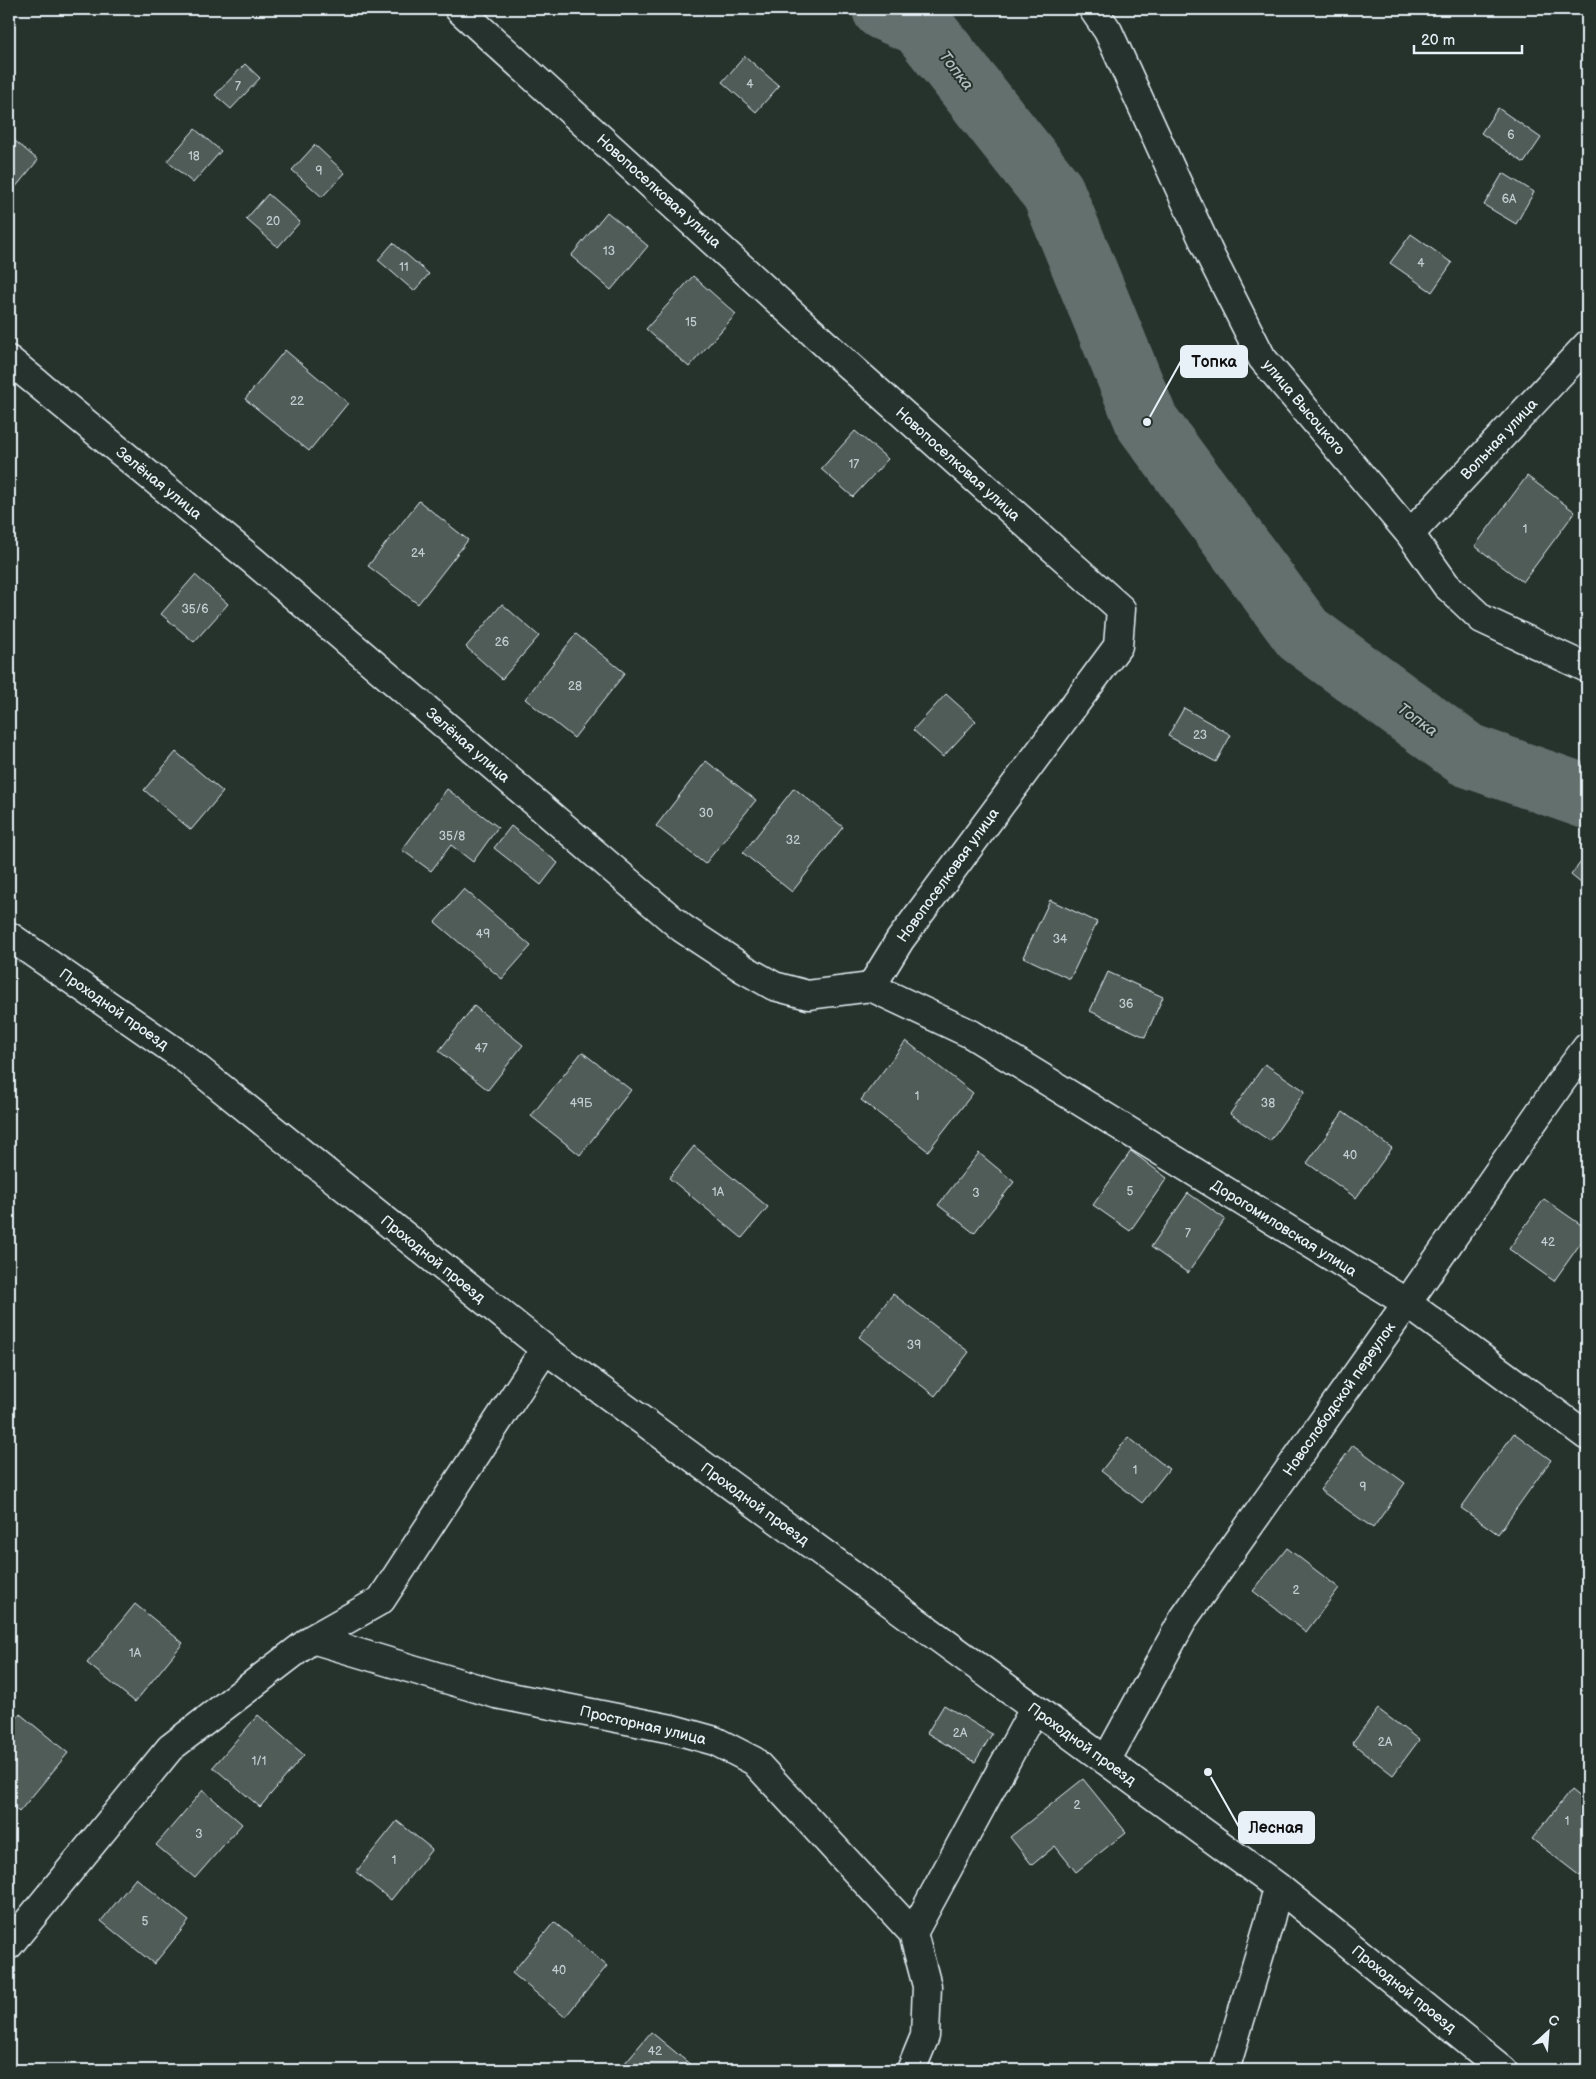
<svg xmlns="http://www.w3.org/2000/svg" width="1596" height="2079" viewBox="0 0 1596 2079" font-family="'Balsamiq Sans',sans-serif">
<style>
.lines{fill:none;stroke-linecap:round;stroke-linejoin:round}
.river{stroke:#636f6d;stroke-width:64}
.building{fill:#505c59;stroke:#e8f1f8}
.minor-casing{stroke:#e8f1f8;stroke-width:31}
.minor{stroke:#26332d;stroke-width:28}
.labels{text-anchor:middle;stroke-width:4;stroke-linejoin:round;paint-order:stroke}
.number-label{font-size:12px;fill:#c2ccd0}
.street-label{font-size:15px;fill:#e8f1f8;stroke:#26332d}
.water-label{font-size:16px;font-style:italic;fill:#b3bdc0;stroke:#26332d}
.leader{fill:none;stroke:#e8f1f8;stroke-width:2}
.callout-dot{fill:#e8f1f8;stroke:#26332d;stroke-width:2}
.callout{fill:#e8f1f8;stroke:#e8f1f8;stroke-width:2}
.callout-label{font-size:16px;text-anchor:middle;font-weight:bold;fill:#111}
</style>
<rect width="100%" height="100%" fill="#26332d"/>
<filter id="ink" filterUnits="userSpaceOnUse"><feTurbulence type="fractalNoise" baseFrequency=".02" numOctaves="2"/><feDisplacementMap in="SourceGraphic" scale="10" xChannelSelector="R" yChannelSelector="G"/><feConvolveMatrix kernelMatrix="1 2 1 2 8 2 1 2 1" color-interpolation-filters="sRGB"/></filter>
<g filter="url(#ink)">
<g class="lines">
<path class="river" d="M884 9 920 24 1053 192 1147 422 1303 634 1467 755 1587 797"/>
</g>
<path class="building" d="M745 56 779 86 756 112 722 82Z
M245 64 260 78 231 109 215 95Z
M1498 108 1541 138 1524 163 1481 133Z
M195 129 221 151 193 183 167 161Z
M9 136 38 160 9 195Z
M315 145 345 173 322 197 292 170Z
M1503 173 1534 192 1516 224 1484 205Z
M268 194 300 222 278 247 246 219Z
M607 212 648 246 611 290 571 256Z
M1411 234 1452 263 1432 292 1390 263Z
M393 243 429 274 414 291 378 260Z
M693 276 736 314 689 367 646 329Z
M285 350 348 403 309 451 245 399Z
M855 431 888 459 853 497 821 469Z
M1527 476 1575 512 1523 582 1475 546Z
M419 501 468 540 418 604 368 566Z
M195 575 228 604 194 642 161 614Z
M502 604 539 636 502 679 466 647Z
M576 634 625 673 574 738 525 699Z
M946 694 976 721 943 757 913 730Z
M1184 708 1231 735 1216 762 1168 736Z
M176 752 223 792 191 830 144 790Z
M706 761 756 800 705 864 656 826Z
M794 788 843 827 792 892 743 853Z
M447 789 498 827 473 862 451 845 431 871 402 850Z
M511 826 558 863 541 885 494 848Z
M1587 854V888L1571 875Z
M464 889 531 946 502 979 435 922Z
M1050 900 1097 922 1070 979 1023 957Z
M1108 972 1163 997 1145 1037 1090 1011Z
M474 1006 523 1045 488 1090 439 1051Z
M906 1041 973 1093 928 1151 861 1100Z
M582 1052 631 1090 580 1155 531 1116Z
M1265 1064 1305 1091 1270 1141 1230 1114Z
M1343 1112 1392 1148 1356 1198 1307 1163Z
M694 1146 768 1207 742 1238 669 1178Z
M1131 1151 1167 1178 1130 1231 1093 1205Z
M979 1153 1014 1182 974 1233 938 1205Z
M1188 1193 1225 1219 1188 1273 1151 1247Z
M1544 1199 1587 1229V1234L1554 1281 1509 1249Z
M893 1294 969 1352 935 1396 859 1337Z
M1514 1433 1551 1460 1498 1534 1461 1508Z
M1128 1437 1169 1469 1142 1503 1101 1471Z
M1353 1445 1405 1483 1373 1528 1320 1490Z
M1287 1548 1339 1588 1306 1632 1253 1591Z
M135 1604 183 1643 135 1702 87 1663Z
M944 1705 992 1734 975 1762 927 1733Z
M1378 1709 1419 1740 1393 1775 1352 1743Z
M20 1714 68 1753 19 1812 9 1803V1728Z
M258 1715 304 1755 260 1807 213 1767Z
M1083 1779 1126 1832 1076 1872 1055 1846 1032 1865 1010 1837Z
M203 1790 242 1824 195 1878 156 1845Z
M1571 1790 1587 1803V1867L1580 1876 1532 1839Z
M397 1821 432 1849 391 1900 356 1872Z
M136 1878 189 1921 154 1964 101 1921Z
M554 1922 607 1966 565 2017 512 1973Z
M651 2032 697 2070H619Z"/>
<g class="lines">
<defs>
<path id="minor" d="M459 9 846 363 1121 609 1118 646 900 940 871 987
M1093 9 1108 31 1211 257 1262 358 1410 534 1446 585 1482 619 1587 668
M9 360 251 559 682 928 744 969 774 986 808 995 871 987 971 1034 1407 1303 1587 1436
M1410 534 1587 345
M9 936 183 1057 545 1349 1278 1887 1503 2070
M312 1639 496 1694 672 1729 715 1741 754 1761 913 1933 927 1986 925 2036 911 2070
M1106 1761 1184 1618 1407 1303 1563 1079 1587 1047
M913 1933 1034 1709
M9 1945 170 1748 312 1639 381 1600 545 1349
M1225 2070 1269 1923 1278 1887"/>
</defs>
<use href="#minor" class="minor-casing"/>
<use href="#minor" class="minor"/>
</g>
</g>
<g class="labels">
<g class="number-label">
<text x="750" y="88">4</text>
<text x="238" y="90">7</text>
<text x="1511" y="139">6</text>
<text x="194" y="160">18</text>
<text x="319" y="175">9</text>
<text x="1509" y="203">6А</text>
<text x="273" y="225">20</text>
<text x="609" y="255">13</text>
<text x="1421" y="267">4</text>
<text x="404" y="271">11</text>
<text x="691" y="326">15</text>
<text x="297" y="405">22</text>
<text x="854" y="468">17</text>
<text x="1525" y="533">1</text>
<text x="418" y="557">24</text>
<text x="195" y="613">35/6</text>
<text x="502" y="646">26</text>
<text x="575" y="690">28</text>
<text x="1200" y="739">23</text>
<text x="706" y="817">30</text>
<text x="452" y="840">35/8</text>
<text x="793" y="844">32</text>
<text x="483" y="938">49</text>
<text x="1060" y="943">34</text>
<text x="1126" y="1008">36</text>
<text x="481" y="1052">47</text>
<text x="917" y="1100">1</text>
<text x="581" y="1107">49Б</text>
<text x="1268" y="1107">38</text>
<text x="1350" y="1159">40</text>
<text x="1130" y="1195">5</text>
<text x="718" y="1196">1А</text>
<text x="976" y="1197">3</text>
<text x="1188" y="1237">7</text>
<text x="1548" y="1246">42</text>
<text x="914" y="1349">39</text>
<text x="1135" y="1474">1</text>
<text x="1363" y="1491">9</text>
<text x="1296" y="1594">2</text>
<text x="135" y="1657">1А</text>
<text x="960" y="1737">2А</text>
<text x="1385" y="1746">2А</text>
<text x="259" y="1765">1/1</text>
<text x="1077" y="1809">2</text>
<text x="1567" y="1825">1</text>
<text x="199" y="1838">3</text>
<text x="394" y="1864">1</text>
<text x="145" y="1925">5</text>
<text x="559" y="1974">40</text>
<text x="655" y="2055">42</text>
</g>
<g class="street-label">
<text transform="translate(659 191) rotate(42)" y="5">Новопоселковая улица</text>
<text transform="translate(1304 407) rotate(50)" y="5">улица Высоцкого</text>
<text transform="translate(1499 439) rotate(-47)" y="5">Вольная улица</text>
<text transform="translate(958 464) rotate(42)" y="5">Новопоселковая улица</text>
<text transform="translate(159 483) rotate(39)" y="5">Зелёная улица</text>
<text transform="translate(468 745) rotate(41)" y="5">Зелёная улица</text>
<text transform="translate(948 875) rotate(-54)" y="5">Новопоселковая улица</text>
<text transform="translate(114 1009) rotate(35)" y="5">Проходной проезд</text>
<text transform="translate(1284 1228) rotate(32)" y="5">Дорогомиловская улица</text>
<text transform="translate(433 1259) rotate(39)" y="5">Проходной проезд</text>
<text transform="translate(1339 1399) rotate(-55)" y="5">Новослободской переулок</text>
<text transform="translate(755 1504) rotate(36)" y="5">Проходной проезд</text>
<text transform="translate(643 1725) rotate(13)" y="5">Просторная улица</text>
<text transform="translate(1082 1744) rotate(36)" y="5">Проходной проезд</text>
<text transform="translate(1404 1989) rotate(39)" y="5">Проходной проезд</text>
</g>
<g class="water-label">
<text transform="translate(957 70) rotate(52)" y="6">Топка</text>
<text transform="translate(1418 719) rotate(36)" y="6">Топка</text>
</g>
</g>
<path class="leader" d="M1147 422L1181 361M1208 1772L1239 1827"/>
<g class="callout-dot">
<circle cx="1147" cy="422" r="5"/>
<circle cx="1208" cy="1772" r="5"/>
</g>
<g class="callout">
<rect x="1181" y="346" width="66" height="31" rx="5"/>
<rect x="1239" y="1812" width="75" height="31" rx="5"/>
</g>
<g class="callout-label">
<text x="1214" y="367">Топка</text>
<text x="1276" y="1833">Лесная</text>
</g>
<rect width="1596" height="2079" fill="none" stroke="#26332d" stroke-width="30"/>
<rect x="15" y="15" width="1566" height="2049" fill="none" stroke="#e8f1f8" stroke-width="2" filter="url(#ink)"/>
<g transform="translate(1548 2032) rotate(26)" stroke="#26332d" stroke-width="4" paint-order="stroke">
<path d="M0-4L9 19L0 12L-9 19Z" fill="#e8f1f8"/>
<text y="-8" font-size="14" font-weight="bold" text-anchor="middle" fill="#e8f1f8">С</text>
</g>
<path d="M1414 45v8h108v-8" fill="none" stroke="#e8f1f8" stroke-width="2.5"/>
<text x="1421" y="45" font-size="15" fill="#e8f1f8" stroke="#26332d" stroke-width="4" paint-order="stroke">20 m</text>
</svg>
